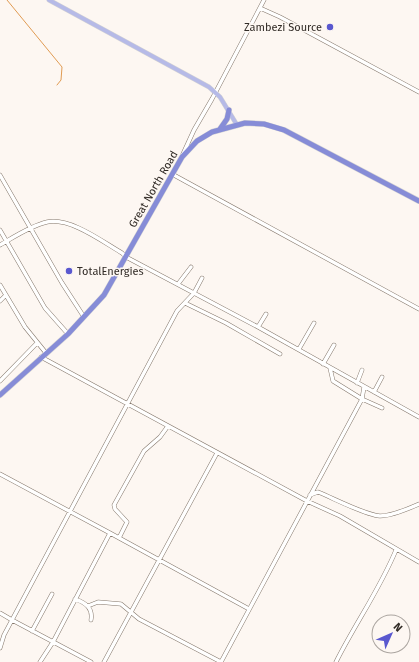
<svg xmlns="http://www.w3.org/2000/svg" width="419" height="662" viewBox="0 0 419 662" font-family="'Fira Sans',sans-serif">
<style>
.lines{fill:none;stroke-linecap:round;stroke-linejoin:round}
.stream{stroke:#e09b53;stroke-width:1}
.minor-casing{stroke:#84776b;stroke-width:4.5}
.major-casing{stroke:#d6d5d4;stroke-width:5}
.highway-casing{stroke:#d6d5d4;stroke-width:6}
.minor{stroke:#fff;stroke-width:3.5}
.major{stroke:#b6bae7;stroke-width:4}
.highway{stroke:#868cd7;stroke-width:5}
.poi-dot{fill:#5a58cf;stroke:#fdf7f2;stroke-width:1.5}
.labels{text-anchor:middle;stroke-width:3;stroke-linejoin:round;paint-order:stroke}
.poi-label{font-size:11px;fill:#312b26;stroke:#fdf7f2;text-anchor:end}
.street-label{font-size:11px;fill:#312b26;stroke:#fdf7f2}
</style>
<rect width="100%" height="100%" fill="#fdf7f2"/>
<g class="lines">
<path class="stream" d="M7 0 62 67 61 80 57 85"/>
<defs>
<path id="minor" d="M260 8 280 17 419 92
M183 154 194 130 212 99 264 0
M172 174 419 309
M0 175 62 283 84 317
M0 230 45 308 68 334
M0 245C14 237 30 226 47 222 70 217 103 242 122 253L126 257 258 327 419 417
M178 284 191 267
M0 285 25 327 46 353
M0 301 6 295
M185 303 226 323 280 354
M258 327 266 314
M299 349 314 323
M41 357 307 501 340 516 419 562
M323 364 334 345
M330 368 333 381 362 399 382 408
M0 381 37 343
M357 383 362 370
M374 392 382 377
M0 474 110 533 53 642 40 662
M310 495 318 492C333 498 365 515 380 516 390 516 410 508 419 504
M110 533 249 609
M119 538 127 522 115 509 114 505 144 451 160 437 168 426
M75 599C86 603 93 608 91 620
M88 606 98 602 121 604 139 619 221 662 362 399 364 387
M0 613 12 620 177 311 194 293 202 278
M32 631 52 594
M0 648 4 635 12 620 91 662
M104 662 217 453
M336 662C355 624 380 589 396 550"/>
<path id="major" d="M49 0 209 87 220 97 237 125"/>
<path id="highway" d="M220 129 227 119 229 110
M0 395 68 334 104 295 182 157 197 141 212 132 245 123 264 124 284 130 419 201"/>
</defs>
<use href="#minor" class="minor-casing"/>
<use href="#major" class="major-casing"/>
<use href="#highway" class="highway-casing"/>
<use href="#minor" class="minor"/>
<use href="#major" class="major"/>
<use href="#highway" class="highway"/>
</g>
<g class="poi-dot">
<circle cx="330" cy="27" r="4"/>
<circle cx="69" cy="271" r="4"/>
</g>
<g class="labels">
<g class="poi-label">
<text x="322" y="31">Zambezi Source</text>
<text x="77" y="275" text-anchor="start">TotalEnergies</text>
</g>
<g class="street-label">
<text transform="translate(153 189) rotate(-60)" y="4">Great North Road</text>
</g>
</g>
<g transform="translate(391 634) rotate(45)"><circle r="19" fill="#fdf7f2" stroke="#aba5a0"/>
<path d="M0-3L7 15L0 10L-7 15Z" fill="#5a58cf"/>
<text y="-6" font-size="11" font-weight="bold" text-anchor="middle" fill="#312b26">N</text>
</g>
</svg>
